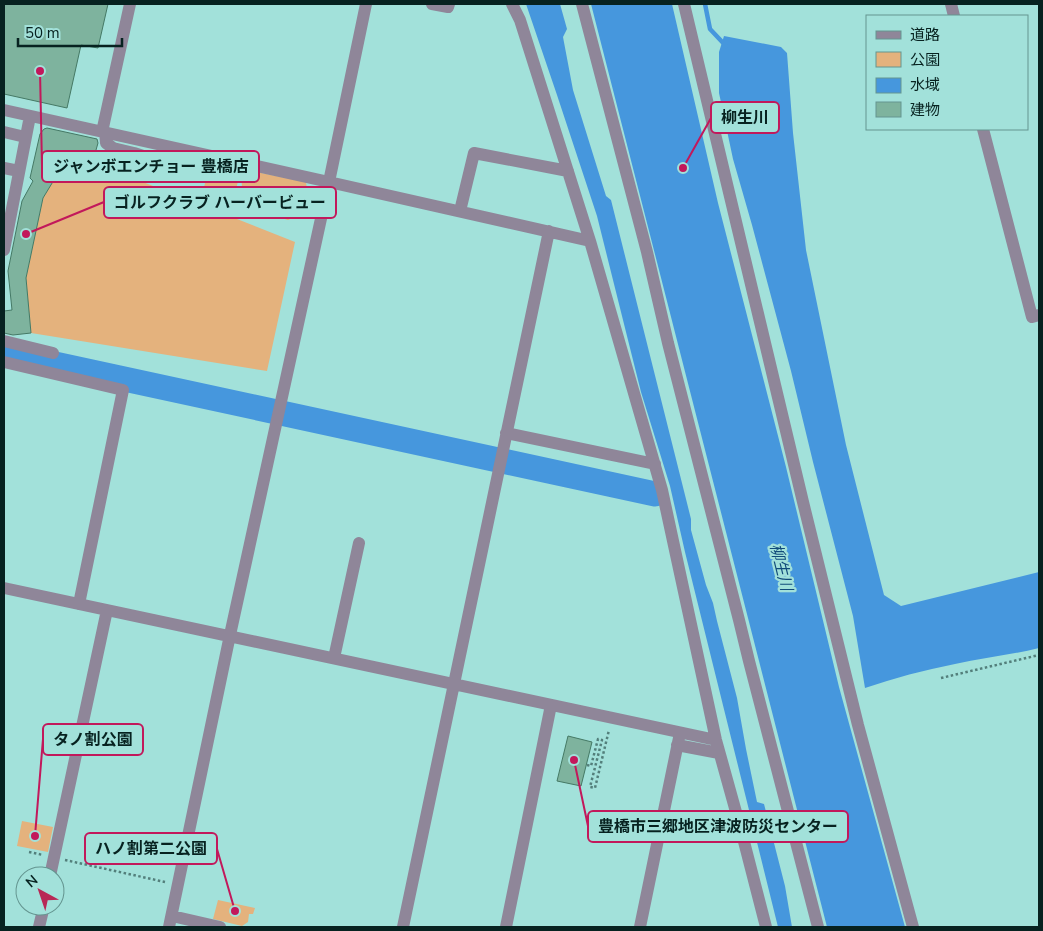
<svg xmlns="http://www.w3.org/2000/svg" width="1043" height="931" viewBox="0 0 1043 931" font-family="'Nunito Sans','Noto Sans JP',sans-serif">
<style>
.green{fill:#e4b27d}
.water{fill:#4697dd}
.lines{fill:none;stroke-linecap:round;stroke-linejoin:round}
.stream{stroke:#4697dd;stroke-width:4.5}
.river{stroke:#4697dd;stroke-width:25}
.building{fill:#7eb39e;stroke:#457965}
.path{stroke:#537f7b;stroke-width:2.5;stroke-dasharray:2.5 2.5;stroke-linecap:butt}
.minor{stroke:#8f8699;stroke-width:12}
.labels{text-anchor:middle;stroke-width:4.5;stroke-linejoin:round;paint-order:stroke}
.water-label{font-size:16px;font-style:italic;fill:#114b7a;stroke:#a2e1da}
.leader{fill:none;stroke:#c2185b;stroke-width:2}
.callout-dot{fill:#c2185b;stroke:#a2e1da;stroke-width:2}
.callout{fill:#a2e1da;stroke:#c2185b;stroke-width:2}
.callout-label{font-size:16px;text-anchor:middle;font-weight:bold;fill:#072220}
</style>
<rect width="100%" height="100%" fill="#a2e1da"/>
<path class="green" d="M66 159 115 171 295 242 267 371 31 333 26 278 43 198Z
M209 166 240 172 232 208 202 196Z
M247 170 306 182C309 202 307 212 288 220 272 215 258 210 245 200L242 187 241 174Z
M22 821 53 827 48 852 17 846Z
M218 900 255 908 253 914H249L248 922 242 926 213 919Z"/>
<path class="water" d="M526 4H560L567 29 563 37 573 90 606 196 611 200 691 519V530L706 585 713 603 717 621 737 698 746 749 757 802 764 804 785 886 792 927H778L685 552 670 486 641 392 597 216 557 95Z
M591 4H672L718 203 786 467 839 687 905 927H827Z
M724 36 781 47 787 53 793 133 806 250 846 445 884 595 901 606 1039 572V648C1011 655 983 658 955 664 924 670 894 678 865 688L853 616 813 462 791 371 752 225 733 159 719 93V52Z"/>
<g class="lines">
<path class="stream" d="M705 4 710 29 726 46"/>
<path class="river" d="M4 353 655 494"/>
</g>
<path class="building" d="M4 4H108L98 48 81 45 67 108 4 94Z
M47 128 97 139 98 143 94 157 71 152 43 198 26 278 31 333 13 335 4 333V311L12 310 8 271 22 201 33 181 30 178 40 134 44 129Z
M568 736 592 742 581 786 557 781Z"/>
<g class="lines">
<path class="path" d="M941 678 1039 655
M587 765 591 766 598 739 602 740 590 787 595 788 609 730
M29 852 43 855
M65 860 165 882"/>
<path class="minor" d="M432 4 448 7 449 4
M512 4 520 20 590 241 662 490 716 740 741 830 766 927
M582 4 647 252 668 343 739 620 749 661 818 927
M684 4 803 502 858 725 913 927
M951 4 954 16
M4 110 329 182 590 241
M983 129 1032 317 1039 315
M4 132 25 137
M102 132 130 4
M105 132 106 143 113 148 134 153 198 174
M4 168 19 171
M460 211 474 153 568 171
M4 250 30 116
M4 341 53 353
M4 362 123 390 79 604
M506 433 655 464
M4 588 716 740
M334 658 359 543
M677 745 719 753
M50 876 107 610
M172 916 220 927
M39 927 44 906
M169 927 230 635 329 182 366 4
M403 927 549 231
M506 927 551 705
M640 927 680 733"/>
</g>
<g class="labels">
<g class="water-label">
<text transform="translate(782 567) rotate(76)" y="6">柳生川</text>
</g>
</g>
<path class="leader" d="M683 168L711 118M40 71L42 166M26 234L104 202M35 836L43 739M574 760L588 826M235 911L217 849"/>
<g class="callout-dot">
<circle cx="683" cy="168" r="5"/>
<circle cx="40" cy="71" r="5"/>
<circle cx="26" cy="234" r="5"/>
<circle cx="35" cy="836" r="5"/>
<circle cx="574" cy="760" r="5"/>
<circle cx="235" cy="911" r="5"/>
</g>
<g class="callout">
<rect x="711" y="102" width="68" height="31" rx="5"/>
<rect x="42" y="151" width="217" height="31" rx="5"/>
<rect x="104" y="187" width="232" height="31" rx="5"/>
<rect x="43" y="724" width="100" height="31" rx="5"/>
<rect x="588" y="811" width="260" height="31" rx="5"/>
<rect x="85" y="833" width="132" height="31" rx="5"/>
</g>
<g class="callout-label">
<text x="745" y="123">柳生川</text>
<text x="151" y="172">ジャンボエンチョー 豊橋店</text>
<text x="220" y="208">ゴルフクラブ ハーバービュー</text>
<text x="93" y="745">タノ割公園</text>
<text x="718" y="832">豊橋市三郷地区津波防災センター</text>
<text x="151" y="854">ハノ割第二公園</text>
</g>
<rect width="1043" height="931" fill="none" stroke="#072220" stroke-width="10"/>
<rect x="866" y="15" width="162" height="115" fill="#a2e1da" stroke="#649590"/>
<rect x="876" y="31" width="25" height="8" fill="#8f8699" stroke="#649590"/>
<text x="910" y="40" font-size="15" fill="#072220">道路</text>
<rect x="876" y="52" width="25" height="15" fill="#e4b27d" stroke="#649590"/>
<text x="910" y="65" font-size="15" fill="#072220">公園</text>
<rect x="876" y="78" width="25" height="15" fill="#4697dd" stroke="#649590"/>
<text x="910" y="90" font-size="15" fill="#072220">水域</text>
<rect x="876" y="102" width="25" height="15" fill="#7eb39e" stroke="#649590"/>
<text x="910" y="115" font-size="15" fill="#072220">建物</text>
<g transform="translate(40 891) rotate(320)"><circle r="24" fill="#a2e1da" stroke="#649590"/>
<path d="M0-4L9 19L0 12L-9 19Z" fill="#b82856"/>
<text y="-8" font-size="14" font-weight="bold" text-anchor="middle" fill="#072220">N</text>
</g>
<path d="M18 38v8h104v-8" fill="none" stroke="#072220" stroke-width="2.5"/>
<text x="25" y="38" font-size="15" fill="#072220" stroke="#a2e1da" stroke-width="4" paint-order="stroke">50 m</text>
</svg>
